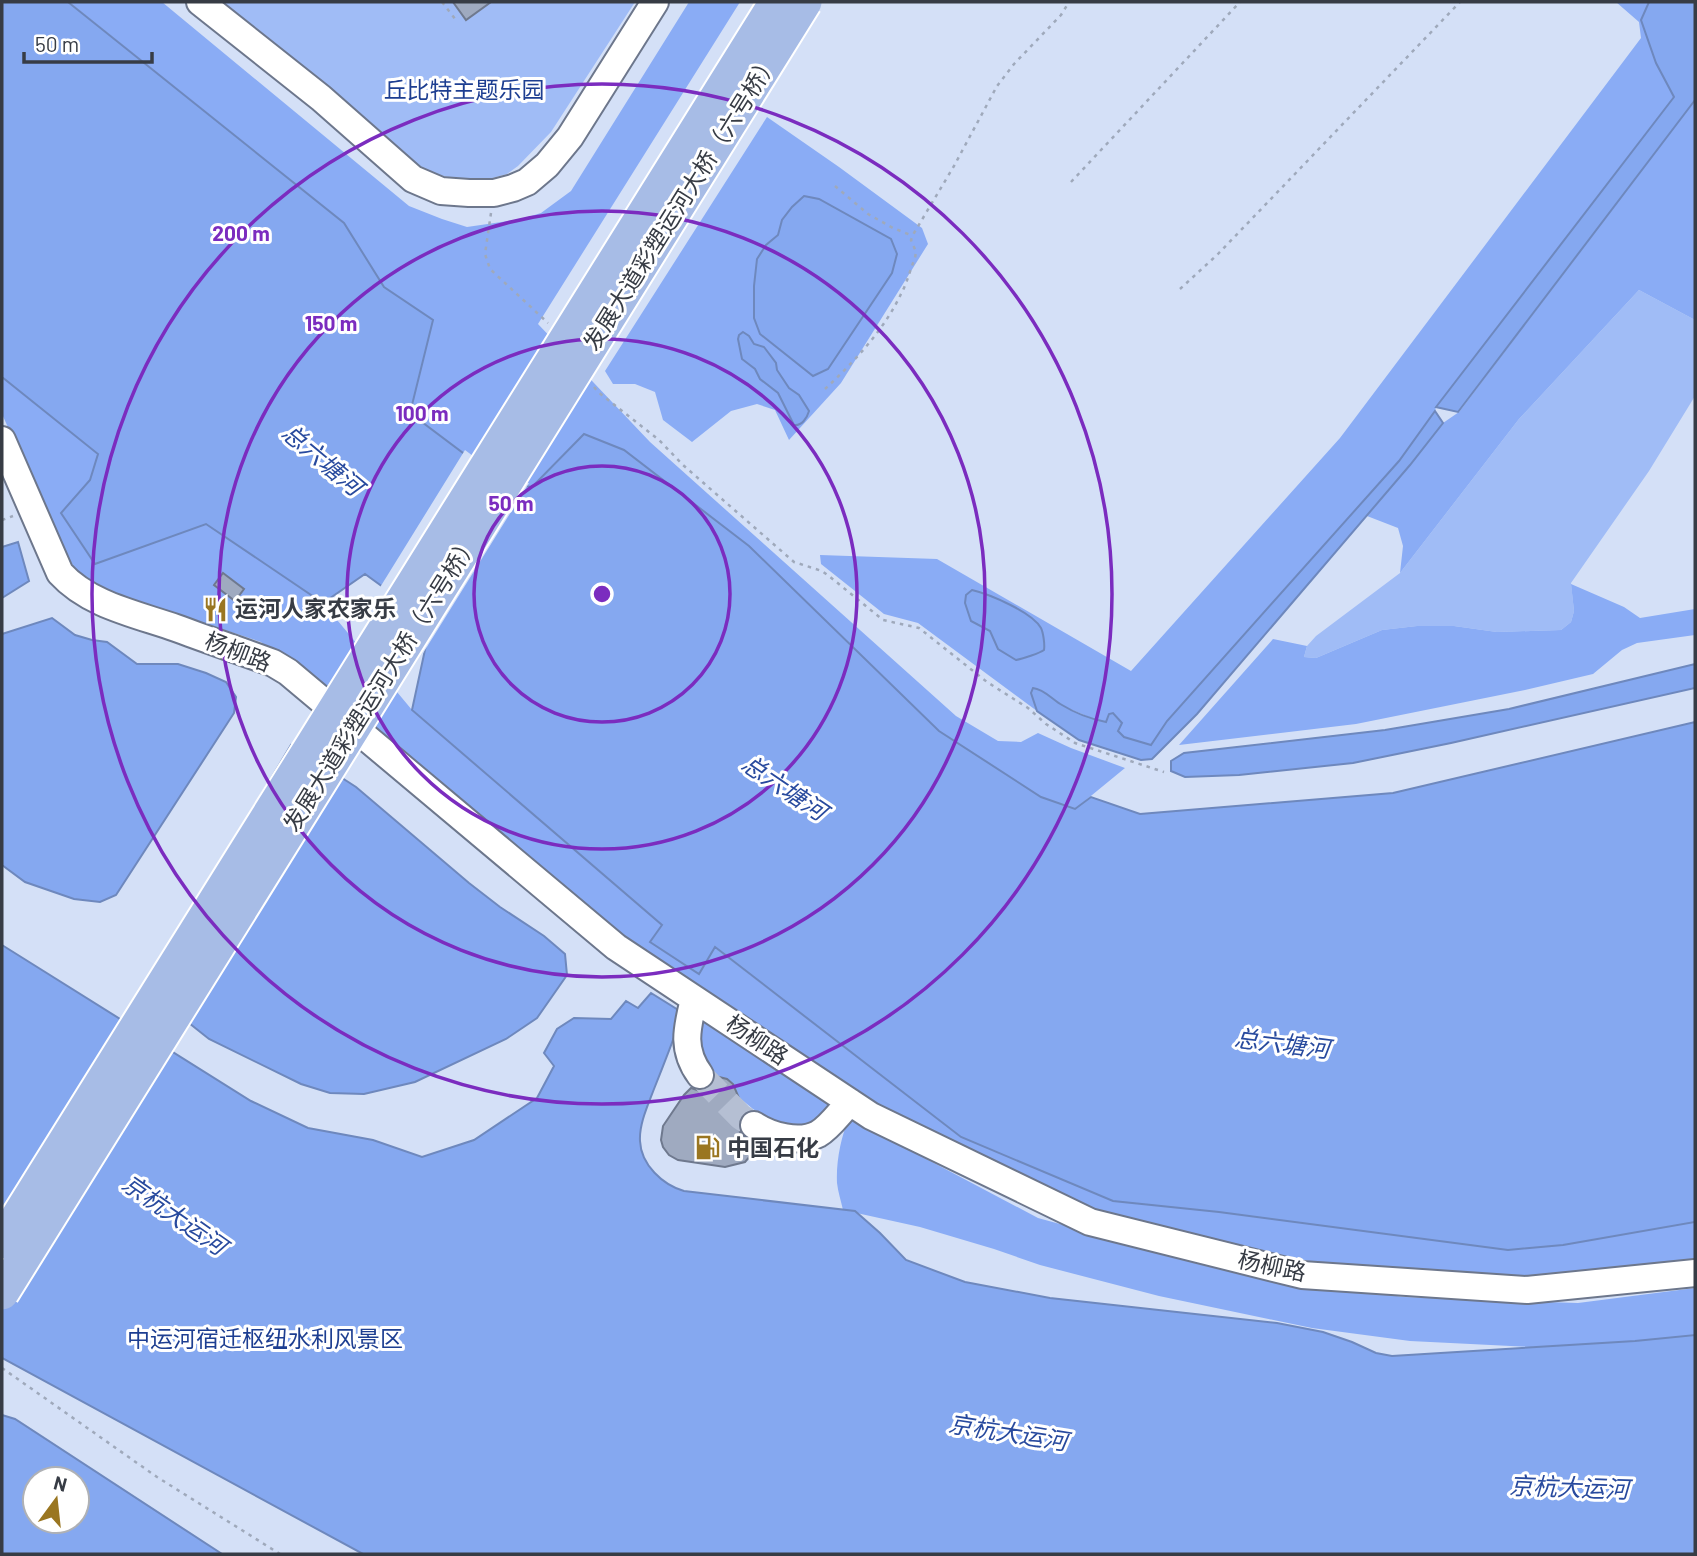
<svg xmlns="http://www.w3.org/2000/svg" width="1697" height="1556" viewBox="0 0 1697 1556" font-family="Barlow,'Noto Sans SC',sans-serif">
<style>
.green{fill:#a0bcf6}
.forest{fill:#8aacf5}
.water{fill:#85a8f0;stroke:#6e88bd;stroke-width:2;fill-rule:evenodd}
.pier{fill:#d4e0f7}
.building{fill:#9faac0;stroke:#6f798e;stroke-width:2}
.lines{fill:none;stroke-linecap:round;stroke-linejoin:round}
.minor-tunnel{stroke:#b5bfd3;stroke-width:26;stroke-dasharray:26 13;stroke-linecap:butt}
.minor-casing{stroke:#6d778c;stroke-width:30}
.path{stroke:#9fa9bb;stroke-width:2.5;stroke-dasharray:3.5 5;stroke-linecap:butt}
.minor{stroke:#fff;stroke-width:26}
.major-bridge-casing{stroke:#fff;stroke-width:37;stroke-linecap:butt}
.major-bridge{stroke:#a7bce6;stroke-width:33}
.ring{fill:none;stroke:#7b2cbf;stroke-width:3.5}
.labels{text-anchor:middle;stroke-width:6;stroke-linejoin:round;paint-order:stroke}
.park-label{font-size:23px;fill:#1d3e91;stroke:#fff}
.street-label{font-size:23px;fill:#373c45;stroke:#fff}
.poi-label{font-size:23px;font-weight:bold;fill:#373c45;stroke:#fff;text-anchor:start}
.water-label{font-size:24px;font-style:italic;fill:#284a9e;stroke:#fff}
.centre{fill:#7b2cbf;stroke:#fff;stroke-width:3.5}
.ring-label{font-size:21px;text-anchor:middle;font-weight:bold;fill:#7b2cbf;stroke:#fff;stroke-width:6;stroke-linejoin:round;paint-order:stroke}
</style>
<rect width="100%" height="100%" fill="#d4e0f7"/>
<path class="green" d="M211 2H635L551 132 518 166 507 174 485 180H461L427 172 397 152Z
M1639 290 1695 320V396L1649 471 1571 583 1574 611 1571 622 1561 630 1497 632 1454 626H1417L1382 630 1316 658 1304 657 1307 646 1316 636 1400 573 1519 419Z"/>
<path class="forest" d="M69 2H162L409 206 442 219 467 227 521 219 541 213 571 191 689 2H740L538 324 650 442 956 716 998 741 1021 742 1038 733 1071 748 1125 768 1075 809 1041 797 939 731 749 546 624 450 584 434 532 487 503 483 410 413 433 320 384 287 344 223Z
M1616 2H1649L1641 20 1656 63 1674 97 1436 407 1435 411 1399 461 1167 721 1151 745 1123 737 1106 722 1094 719 1065 707 1038 689 1031 693 1037 711 918 623 884 614 821 564 820 555 937 559 1131 671 1340 438 1641 38 1639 22Z
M1695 100V320L1639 290 1519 419 1400 573 1403 546 1398 528 1367 516 1410 465 1443 423 1459 412Z
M767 117 839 167 922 228 928 244 841 383 789 440 775 410 757 404 731 411 692 442 663 420 655 392 635 384H613L605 371Z
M2 377 99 454 90 480 61 513 95 563 207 524 323 603 412 710 663 925 651 942 714 947 961 1137 1113 1201 1219 1212 1508 1250 1563 1245 1695 1222V1262L1565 1276 1494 1279 1329 1265 1098 1217 862 1100 690 989 261 642 85 584 63 550 2 414Z
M1571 584 1624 607 1640 618 1695 609V635L1637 643 1622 650 1593 674 1525 690 1356 724 1179 745 1273 639 1307 646 1304 657 1316 658 1382 630 1417 626H1454L1497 632 1561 630 1571 622 1574 611Z
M696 1013 838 1104 820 1123 797 1129 775 1122 753 1109 706 1070 693 1031Z
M849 1118 1038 1218 1250 1276 1404 1297 1578 1303 1695 1288V1335L1635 1341 1531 1347 1410 1341 1312 1328 1159 1296 1040 1265 994 1249 920 1227 843 1210C841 1201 838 1192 837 1183 836 1161 841 1137 849 1118Z"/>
<path class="water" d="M2 2H68L344 223 384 287 433 320 410 413 503 483 532 487 584 434 624 450 749 546 939 731 1041 797 1075 809 1091 797 1140 814 1393 793 1695 722V1222L1563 1245 1508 1250 1219 1212 1113 1201 961 1137 715 947 699 974 650 942 662 925 412 710 431 622 365 574 323 603 206 524 95 564 61 513 90 480 98 454 2 377Z
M1649 2H1695V100L1458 412 1436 407 1674 97 1656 63 1641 20Z
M804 196 819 199 891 239 897 254 892 273 828 369 813 376 760 334 754 318V286L757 259 766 245 778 235 782 220 792 207Z
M743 332 749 336 754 344 764 347 776 363 777 370 789 388 799 395 809 411C807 418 802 426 794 425L778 393 760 379 755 369 742 359 738 339 739 335Z
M1435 411 1443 423 1410 465 1197 714 1152 759 1141 760 1079 740 1037 711 1031 693 1033 688C1044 689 1053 700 1062 705 1075 713 1091 719 1106 722L1109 714 1113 713 1122 723 1118 731 1124 737 1151 745 1167 721 1399 461Z
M18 542 29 581 2 598V547Z
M972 590C989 594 1032 612 1041 628 1043 632 1045 644 1044 650 1040 653 1022 659 1016 660L998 649 990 631 971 621 965 603 966 595Z
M52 618 75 635 92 640 107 642 137 664H178L206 673 226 682 236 697 234 713 116 895 100 902 74 899 25 882 2 865V634Z
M1695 664V688L1451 743 1353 763 1239 775 1185 777 1171 771V761L1184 753 1385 730 1509 709Z
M291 745 356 787 469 883 500 907 544 936 565 954 567 975 537 1018 506 1039 415 1082 364 1094 330 1093 301 1084 209 1039 145 988Z
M2 945 251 1101 308 1128 373 1140 422 1157 474 1140 537 1098 554 1066 544 1053 557 1029 574 1018 611 1019 626 1001 638 1008 651 993 683 1013C674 1038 664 1064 654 1089 648 1105 639 1124 640 1141 641 1165 663 1185 684 1191L855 1211 880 1233 906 1260 965 1282 1050 1298 1277 1323 1323 1332 1352 1342 1376 1353 1392 1356 1635 1341 1695 1335V1554H363L2 1358Z
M2 1415 15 1419 222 1554H2ZM35 1479H77V1521H35Z"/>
<path class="pier" d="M465 450 505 480 529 483 420 658 427 624 379 589Z"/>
<path class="building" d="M453 2H491L466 20Z
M223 573 244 589 235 601 214 585Z
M715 1076 727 1079 733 1084 745 1112 740 1118 738 1124 740 1132 746 1138 754 1143 751 1155 745 1162 725 1167 678 1160 669 1155 663 1147 661 1140 663 1126 684 1095 691 1088 700 1091 708 1089 714 1083Z"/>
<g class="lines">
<path class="minor-tunnel" d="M700 1075 741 1117 754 1125"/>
<defs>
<path id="minor" d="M200 2 321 98 413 179 441 191 469 193H494L513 188 527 182 547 165 570 137 655 2
M2 440 60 573C89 605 136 614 176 628 208 640 241 651 273 663L288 672 616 947 871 1116 1090 1222 1302 1275 1527 1290 1695 1273
M694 999C687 1028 681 1049 700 1075
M754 1125C771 1136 799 1144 818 1134 830 1127 840 1112 850 1102"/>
</defs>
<use href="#minor" class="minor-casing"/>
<path class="path" d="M442 2 456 20
M1071 182 1240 2
M835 186 868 214 893 228 913 236
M491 213 485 254 490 269 548 323
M1180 289 1218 254 1460 2
M594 387 598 392 659 440 683 465 794 562 822 571 829 576 883 620 919 628 987 682 1028 708 1046 724 1075 743 1164 772
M825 389C854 362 884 330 901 294 907 283 910 270 915 258L916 252 911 240 914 233 954 166 997 86 1014 64 1061 15 1069 2
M2 520 13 516
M2 1368 157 1477 280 1554"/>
<use href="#minor" class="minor"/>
<defs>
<path id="major-bridge" d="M2 1242 776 2
M2 1293 805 2"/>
</defs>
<use href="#major-bridge" class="major-bridge-casing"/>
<use href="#major-bridge" class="major-bridge"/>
</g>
<g class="ring">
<circle cx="602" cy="594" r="128"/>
<circle cx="602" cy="594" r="255"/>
<circle cx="602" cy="594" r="383"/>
<circle cx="602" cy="594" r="510"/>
</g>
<defs>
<symbol id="restaurant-bare" viewBox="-9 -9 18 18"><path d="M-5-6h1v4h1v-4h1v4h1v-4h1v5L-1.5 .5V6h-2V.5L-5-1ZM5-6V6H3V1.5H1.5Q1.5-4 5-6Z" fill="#9a7621" stroke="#fff" stroke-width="2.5" paint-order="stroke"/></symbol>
<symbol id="fuel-bare" viewBox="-9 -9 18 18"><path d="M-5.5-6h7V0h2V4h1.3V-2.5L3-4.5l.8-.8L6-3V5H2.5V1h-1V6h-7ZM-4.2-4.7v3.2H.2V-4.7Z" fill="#9a7621" stroke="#fff" stroke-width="2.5" paint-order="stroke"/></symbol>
</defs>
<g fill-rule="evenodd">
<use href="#restaurant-bare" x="198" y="592" width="35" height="35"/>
<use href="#fuel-bare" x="690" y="1130" width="35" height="35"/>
</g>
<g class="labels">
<g class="park-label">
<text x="464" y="98">丘比特主题乐园</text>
<text x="265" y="1347">中运河宿迁枢纽水利风景区</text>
</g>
<g class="street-label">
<text transform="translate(681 202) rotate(-58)" y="8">发展大道彩塑运河大桥（六号桥）</text>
<text transform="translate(238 652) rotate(21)" y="8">杨柳路</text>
<text transform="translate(381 683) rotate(-58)" y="8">发展大道彩塑运河大桥（六号桥）</text>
<text transform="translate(757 1040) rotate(34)" y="8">杨柳路</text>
<text transform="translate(1272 1266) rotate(12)" y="8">杨柳路</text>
</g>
<g class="poi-label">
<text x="235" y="617">运河人家农家乐</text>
<text x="727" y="1156">中国石化</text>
</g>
<g class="water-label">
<text transform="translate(322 460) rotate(40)" y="8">总六塘河</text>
<text transform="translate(784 788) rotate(34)" y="8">总六塘河</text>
<text transform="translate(1282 1044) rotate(7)" y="8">总六塘河</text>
<text transform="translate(174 1215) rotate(35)" y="8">京杭大运河</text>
<text transform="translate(1008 1433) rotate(9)" y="8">京杭大运河</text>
<text transform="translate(1569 1488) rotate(2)" y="8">京杭大运河</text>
</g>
</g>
<circle cx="602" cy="594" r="10" class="centre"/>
<g class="ring-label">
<text x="241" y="241">200 m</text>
<text x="331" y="331">150 m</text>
<text x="422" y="421">100 m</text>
<text x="511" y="511">50 m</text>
</g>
<rect width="1697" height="1556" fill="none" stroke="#373c45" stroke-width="7"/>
<g transform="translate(56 1500) rotate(15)"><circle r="33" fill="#ffffff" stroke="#afb1b5" stroke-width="2"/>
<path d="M0-5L12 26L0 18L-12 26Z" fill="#9a7621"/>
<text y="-10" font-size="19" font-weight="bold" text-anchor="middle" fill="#373c45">N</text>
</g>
<path d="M24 52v10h128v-10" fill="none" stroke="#373c45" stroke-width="3.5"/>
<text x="35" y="52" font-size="21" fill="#373c45" stroke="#ffffff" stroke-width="5" paint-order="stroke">50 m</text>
</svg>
